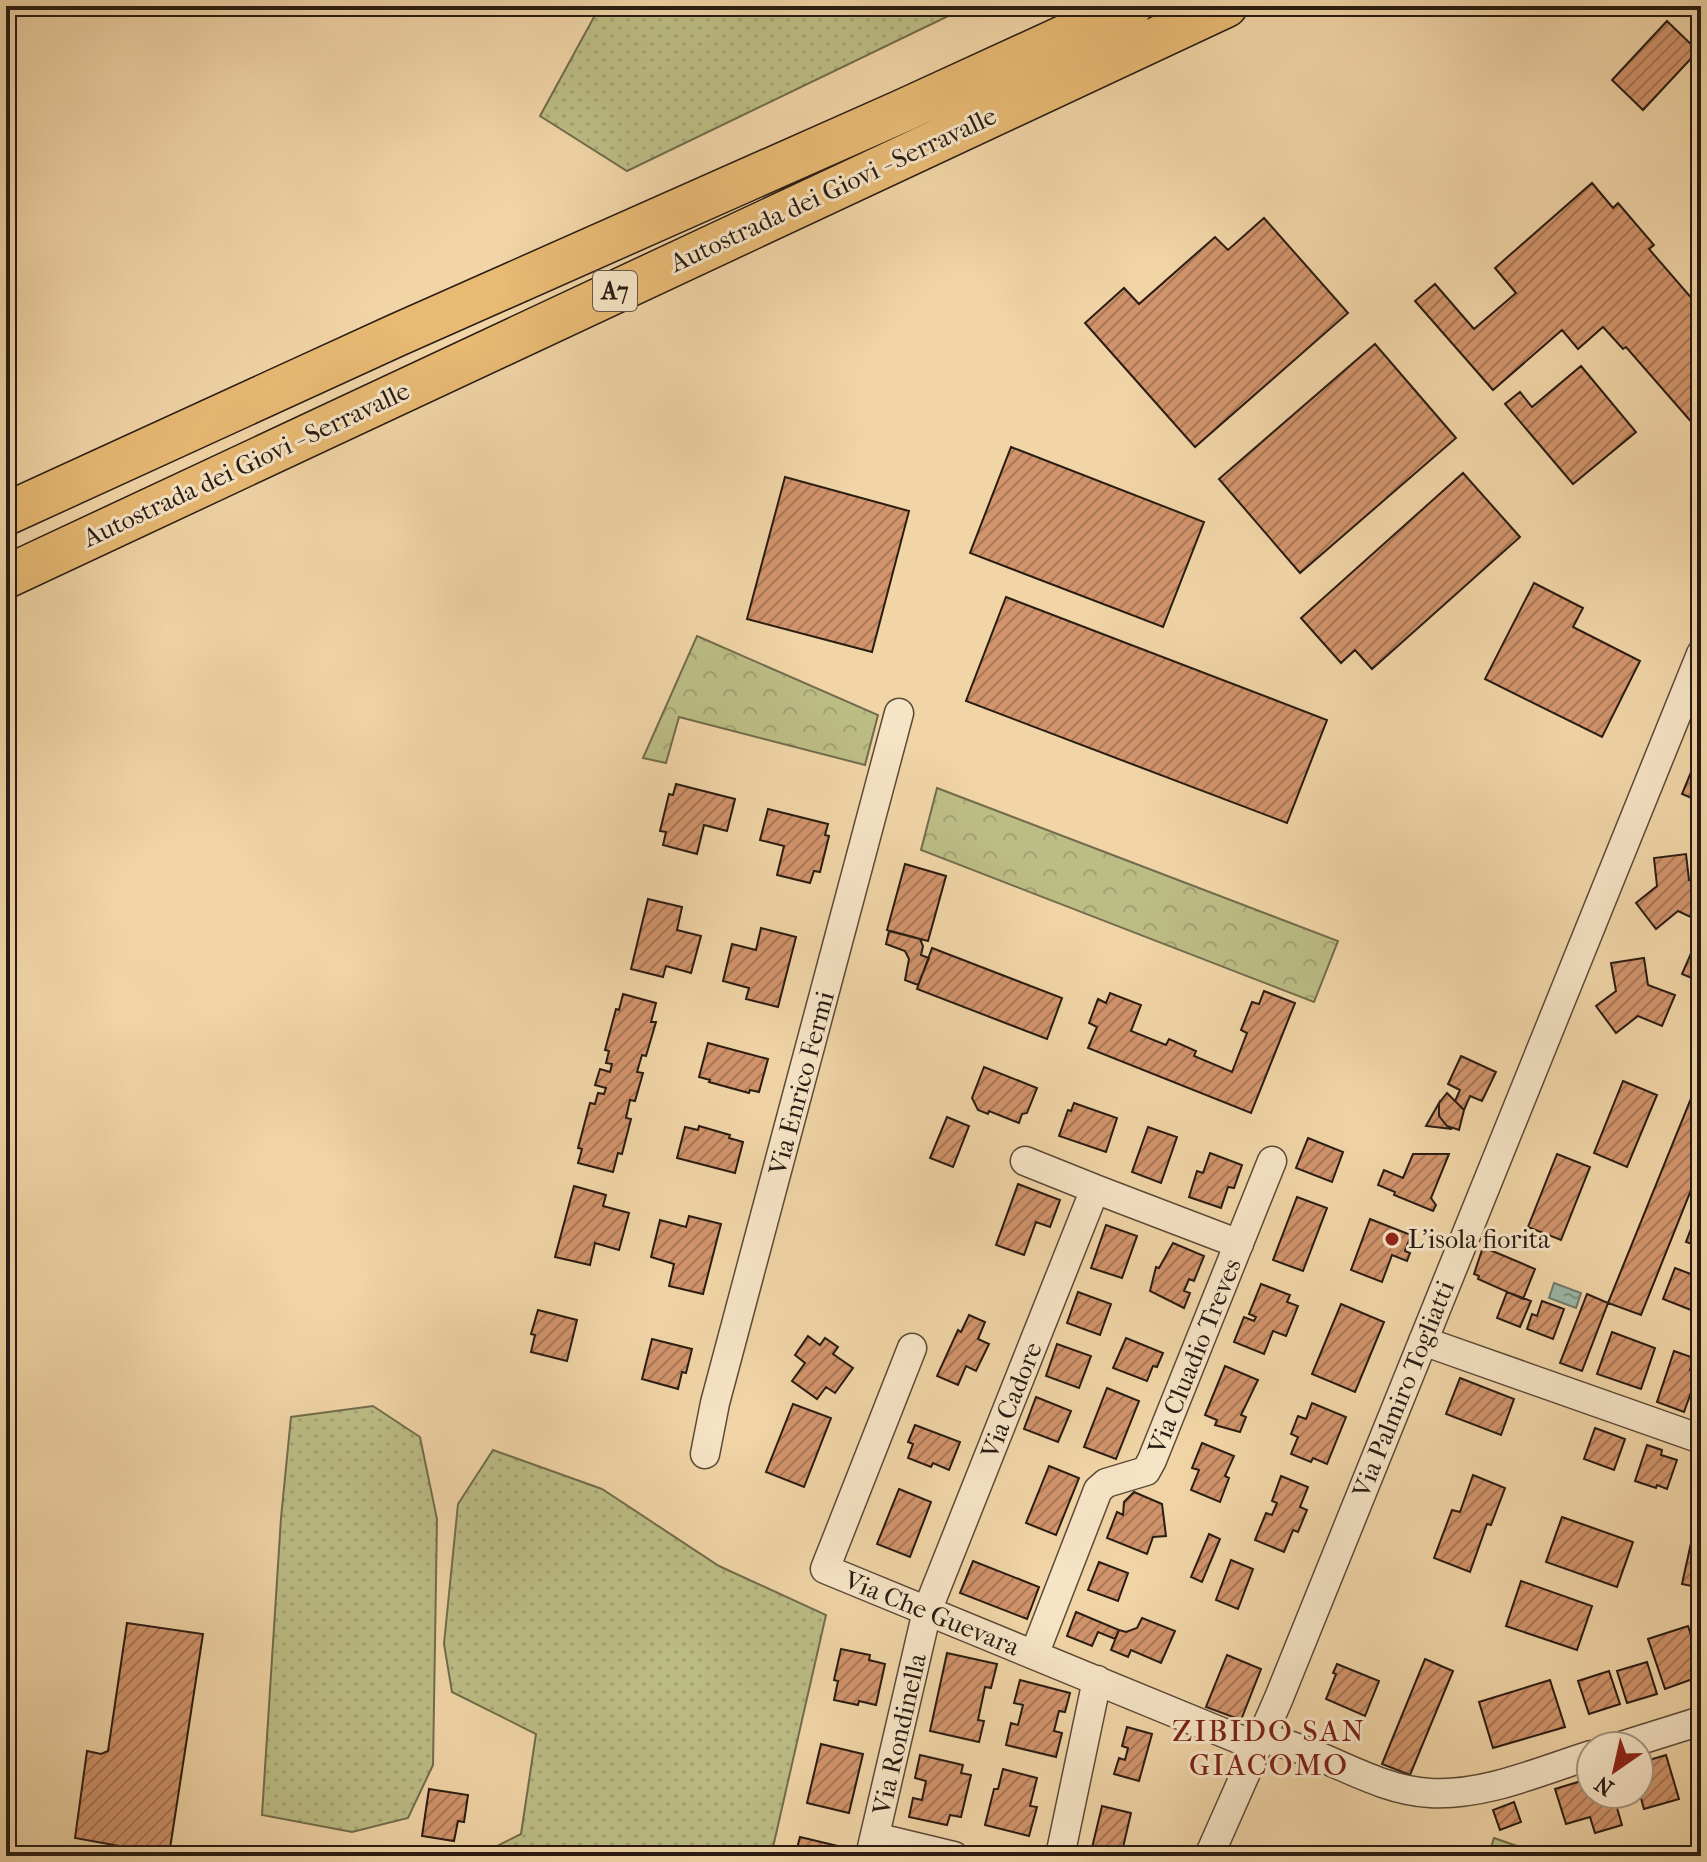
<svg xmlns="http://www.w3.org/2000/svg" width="1707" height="1862" viewBox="0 0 1707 1862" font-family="'IM FELL French Canon',serif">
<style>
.grass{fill:url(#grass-dots);stroke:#726c4c;stroke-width:2}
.park{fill:url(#park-crowns);stroke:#726c4c;stroke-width:2}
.pitch{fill:#bcbd85;stroke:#726c4c;stroke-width:2}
.water{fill:url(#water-ripples);stroke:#6d7a6d;stroke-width:2}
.building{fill:url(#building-hatch);stroke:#291c12;stroke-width:2}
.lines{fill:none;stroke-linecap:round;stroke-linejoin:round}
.minor-casing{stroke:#5b4a37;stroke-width:31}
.highway-casing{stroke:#291c12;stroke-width:45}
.minor{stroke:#f6e4c6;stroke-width:28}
.highway{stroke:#e8ba74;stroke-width:42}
.poi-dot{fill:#8f2418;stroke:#f6e4c6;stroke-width:3}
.labels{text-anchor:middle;stroke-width:6;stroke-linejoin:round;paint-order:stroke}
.shield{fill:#f6e4c6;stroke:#665848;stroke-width:2}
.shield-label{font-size:24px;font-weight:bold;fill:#291c12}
.street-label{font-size:26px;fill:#291c12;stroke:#f6e4c6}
.poi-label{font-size:26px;fill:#291c12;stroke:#f6e4c6;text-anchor:start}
.quarter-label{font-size:30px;letter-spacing:2px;fill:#7a1f14;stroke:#f6e4c6}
</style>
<defs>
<pattern id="grass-dots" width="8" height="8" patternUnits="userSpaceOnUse" patternTransform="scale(2)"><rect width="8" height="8" fill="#bcbd85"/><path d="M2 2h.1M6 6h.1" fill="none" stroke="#a2a272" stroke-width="1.8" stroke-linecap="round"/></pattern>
<pattern id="park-crowns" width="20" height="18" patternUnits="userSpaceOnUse" patternTransform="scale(2)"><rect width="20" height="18" fill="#bcbd85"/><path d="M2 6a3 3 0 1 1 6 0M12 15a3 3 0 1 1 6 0" fill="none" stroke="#a2a272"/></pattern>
<pattern id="water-ripples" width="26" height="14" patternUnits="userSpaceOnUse" patternTransform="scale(2)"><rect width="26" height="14" fill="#9bb8a9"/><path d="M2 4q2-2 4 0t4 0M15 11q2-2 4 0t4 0" fill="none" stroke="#7e9588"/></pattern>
<pattern id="building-hatch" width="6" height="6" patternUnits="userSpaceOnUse" patternTransform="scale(2)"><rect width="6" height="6" fill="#d2946c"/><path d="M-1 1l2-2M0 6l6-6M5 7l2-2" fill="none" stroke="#aa7857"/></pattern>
</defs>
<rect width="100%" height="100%" fill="#f1d5a7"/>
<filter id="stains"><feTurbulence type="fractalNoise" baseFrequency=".0025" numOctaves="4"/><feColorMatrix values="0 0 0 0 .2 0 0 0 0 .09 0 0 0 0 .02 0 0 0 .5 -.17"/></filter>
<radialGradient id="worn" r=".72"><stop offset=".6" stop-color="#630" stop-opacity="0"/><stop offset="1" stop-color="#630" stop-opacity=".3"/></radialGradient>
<path class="grass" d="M600 6H969L627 171 540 116Z
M373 1406 420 1437 437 1519 433 1765 408 1818 352 1832 262 1815 281 1518 291 1417Z
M493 1450 602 1489 719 1566 826 1615 771 1856H477L521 1834 536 1734 452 1692 444 1644 458 1504Z"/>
<path class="park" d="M697 636 878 715 865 765 679 717 666 763 643 758Z
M937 788 1338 941 1314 1002 921 850Z"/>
<path class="pitch" d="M1494 1838 1546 1856H1488Z"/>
<path class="water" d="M1554 1283 1581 1293 1576 1308 1549 1298Z"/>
<path class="building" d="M1667 21 1698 51 1643 110 1612 80Z
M1592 183 1613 208 1618 203 1654 245 1649 249 1701 309V433L1626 347 1623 349 1603 327 1578 349 1562 330 1493 390 1415 301 1435 284 1474 329 1516 293 1495 268Z
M1264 218 1348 313 1195 447 1085 323 1124 288 1139 304 1215 237 1228 250Z
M1375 344 1456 438 1300 573 1219 479Z
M1581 366 1636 432 1573 484 1505 404 1520 392 1532 407Z
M1011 447 1204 522 1163 627 970 553Z
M1463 473 1520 537 1372 669 1355 650 1341 663 1301 618Z
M785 477 909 511 872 652 747 619Z
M1534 583 1583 608 1573 627 1640 661 1602 737 1485 679Z
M1006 597 1327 720 1287 823 966 701Z
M1701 748V802L1682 794Z
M676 784 735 799 727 831 704 825 697 854 663 845 666 832 660 831 669 794 673 795Z
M768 809 828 824 825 835 829 836 820 872 814 871 810 883 777 875 784 846 760 840Z
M1686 854 1689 880 1701 885V922L1678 911 1656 929 1636 903 1657 886 1654 858Z
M905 864 946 876 928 941 887 930Z
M648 899 682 907 677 930 701 936 691 973 666 966 663 977 631 969Z
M761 928 796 937 778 1007 746 999 749 988 723 981 732 944 756 950Z
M889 931 920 939 923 946 921 955 929 958 918 985 905 980 909 959 905 951 886 944Z
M1696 942 1701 945V982L1682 974Z
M932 948 1062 998 1047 1039 917 989Z
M1644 958 1648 985 1675 995 1662 1026 1638 1016 1616 1033 1596 1006 1616 991 1611 963Z
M1264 991 1295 1003 1251 1113 1088 1048 1097 1027 1089 1023 1098 999 1106 1003 1110 993 1141 1005 1131 1031 1166 1045 1169 1039 1196 1051 1194 1056 1232 1072 1247 1033 1241 1030 1252 1002 1259 1004Z
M623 994 656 1003 651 1022H656L646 1056 642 1055 637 1072 643 1073 635 1101 630 1100 626 1118 631 1119 622 1154 618 1153 613 1172 578 1163 582 1149 578 1148 590 1103 595 1104 598 1093 604 1094 606 1088 595 1085 600 1069 610 1072 612 1064 606 1063 609 1051 605 1050 616 1009 619 1010Z
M708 1043 768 1059 759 1092 750 1090 749 1093 709 1082 710 1080 699 1077Z
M1461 1056 1496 1072 1482 1101 1470 1096 1464 1110 1455 1101 1460 1090 1448 1084Z
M984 1067 1037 1088 1027 1113 1022 1114 1019 1123 989 1111 988 1114 978 1110 972 1098Z
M1623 1081 1657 1095 1627 1167 1594 1153Z
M1694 1091 1701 1094V1165L1641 1315 1608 1303Z
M1447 1093 1464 1110 1459 1130 1447 1126 1439 1116V1103Z
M1074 1103 1117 1118 1106 1152 1059 1136 1068 1110 1071 1111Z
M1439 1103V1116L1447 1126 1452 1129 1426 1126Z
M947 1117 969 1126 953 1167 930 1158Z
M699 1126 730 1135 729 1138 743 1142 735 1173 677 1158 685 1127 698 1130Z
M1148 1127 1177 1137 1161 1183 1132 1172Z
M1308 1138 1343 1152 1332 1182 1296 1168Z
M1210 1153 1242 1165 1234 1188 1228 1187 1221 1208 1189 1197 1197 1171 1203 1173Z
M1413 1154H1449L1431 1198 1436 1205 1433 1211 1394 1195 1395 1192 1378 1185 1384 1170 1403 1178Z
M1557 1154 1590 1167 1561 1240 1528 1227Z
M1018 1184 1060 1200 1050 1227 1036 1222 1024 1255 996 1245Z
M574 1186 606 1195 603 1206 629 1213 619 1250 595 1243 590 1265 555 1257Z
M1297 1197 1327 1208 1303 1271 1273 1260Z
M1701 1203V1247L1686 1242Z
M689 1216 721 1224 703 1294 669 1286 674 1264 651 1257 660 1220 686 1227Z
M1370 1219 1411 1235 1405 1251 1410 1253 1407 1261 1392 1255 1382 1282 1351 1270Z
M1106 1225 1137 1236 1122 1278 1091 1268Z
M1173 1243 1204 1256 1194 1281 1189 1279 1184 1291 1190 1293 1184 1308 1150 1291 1156 1267 1159 1268Z
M1483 1247 1535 1269 1523 1299 1478 1279 1479 1276 1474 1274Z
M1675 1268 1701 1278V1314L1663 1299Z
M1261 1284 1290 1295 1287 1302 1298 1306 1286 1336 1273 1331 1264 1354 1234 1342 1244 1317 1254 1321 1256 1317 1249 1314Z
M1078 1292 1111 1304 1100 1335 1067 1323Z
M1507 1292 1531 1301 1520 1327 1497 1318Z
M1587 1294 1608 1303 1582 1371 1560 1363Z
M1542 1301 1564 1309 1553 1339 1527 1329 1532 1314 1537 1316Z
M1341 1304 1384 1322 1355 1392 1312 1374Z
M538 1310 577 1320 567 1361 531 1352 535 1335 531 1334Z
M969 1315 985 1322 978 1339 989 1344 976 1371 966 1366 958 1385 937 1376 958 1330 961 1332Z
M1612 1332 1655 1348 1641 1389 1597 1374Z
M808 1336 820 1345 825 1338 838 1347 833 1354 853 1368 835 1393 826 1387 817 1399 792 1381 805 1363 795 1355Z
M1126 1338 1163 1353 1157 1367 1153 1366 1147 1381 1113 1368Z
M652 1339 692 1349 686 1373 682 1372 678 1389 642 1379Z
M1057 1344 1091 1356 1079 1388 1046 1376Z
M1674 1351 1694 1358 1690 1370 1698 1373 1684 1412 1657 1402Z
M1225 1366 1258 1380 1241 1415 1246 1417 1240 1432 1215 1425 1217 1420 1205 1415Z
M1460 1378 1514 1399 1501 1435 1446 1414Z
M1107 1388 1139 1401 1116 1459 1084 1447Z
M1036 1397 1071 1411 1058 1442 1024 1429Z
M1312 1403 1346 1417 1327 1464 1313 1458 1311 1462 1291 1454 1298 1437 1291 1434 1298 1416 1306 1419Z
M793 1404 831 1418 804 1487 766 1472Z
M915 1425 960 1442 949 1470 933 1463 931 1467 908 1458 913 1444 908 1442Z
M1595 1428 1625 1439 1614 1470 1584 1459Z
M1202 1443 1234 1456 1225 1476 1229 1478 1220 1502 1191 1490 1199 1470 1192 1468Z
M1647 1445 1662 1450 1661 1455 1677 1460 1667 1489 1657 1485 1656 1488 1635 1481Z
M1049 1466 1079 1478 1056 1535 1026 1523Z
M1473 1475 1505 1488 1491 1525 1487 1524 1470 1572 1434 1558 1452 1510 1460 1512Z
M1281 1476 1308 1487 1300 1507 1307 1510 1298 1532 1293 1530 1284 1552 1255 1540 1266 1513 1272 1515 1277 1503 1272 1501Z
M899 1489 931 1502 910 1557 877 1544Z
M1134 1492 1162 1504 1166 1536 1153 1537 1147 1554 1107 1538 1117 1512 1123 1515 1124 1502Z
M1562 1517 1633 1542 1617 1587 1546 1562Z
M1209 1534 1220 1539 1202 1582 1191 1577Z
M1691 1543 1701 1545V1588L1682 1584Z
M1231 1560 1253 1569 1238 1609 1216 1600Z
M973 1561 1039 1587 1027 1619 960 1593Z
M1099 1562 1128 1573 1118 1601 1088 1590Z
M1521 1581 1592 1606 1577 1650 1506 1626Z
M1076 1612 1119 1630 1115 1639 1098 1632 1092 1646 1067 1636Z
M1142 1618 1175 1631 1161 1663 1131 1650 1128 1657 1111 1650 1119 1630 1126 1632 1137 1628Z
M127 1623 203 1634 169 1855 75 1838 87 1751 101 1754 108 1751Z
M1688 1626 1701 1666V1676L1665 1689 1648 1639Z
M841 1649 870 1655 869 1660 885 1664 876 1705 859 1701 858 1705 834 1700 838 1681 834 1680Z
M947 1653 997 1664 991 1688 985 1687 978 1720 984 1721 979 1742 930 1731Z
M1227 1655 1261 1669 1241 1720 1206 1707Z
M1425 1659 1453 1671 1410 1775 1382 1764Z
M1647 1662 1657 1694 1627 1703 1617 1671Z
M1337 1664 1379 1681 1365 1716 1326 1699 1336 1674 1333 1673Z
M1609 1671 1620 1704 1589 1714 1578 1681Z
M1020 1680 1070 1693 1065 1712 1059 1711 1054 1731 1062 1733 1056 1757 1006 1745 1011 1723 1018 1725 1023 1705 1014 1703Z
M1550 1680 1565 1727 1493 1748 1479 1702Z
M1127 1727 1152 1734 1139 1781 1114 1774 1119 1758 1125 1760 1128 1748 1122 1746Z
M821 1744 863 1754 849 1813 807 1803Z
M920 1755 963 1765 961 1773 971 1775 961 1817 950 1815 947 1825 909 1817 913 1798 922 1800 926 1781 915 1778Z
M1666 1755 1679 1799 1644 1809 1639 1791V1763Z
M1701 1758V1795L1691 1765Z
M1003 1769 1037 1778 1030 1806 1037 1807 1029 1836 985 1825 994 1789H998Z
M1591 1778V1794H1613L1622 1825 1595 1833 1590 1817 1566 1824 1555 1789Z
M429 1789 468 1795 464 1822 458 1821 454 1841 422 1836Z
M1514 1802 1521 1822 1500 1830 1493 1810Z
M1102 1806 1131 1813 1121 1856H1090Z
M800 1837 842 1847 839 1856H795Z"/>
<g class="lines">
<defs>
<path id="minor" d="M1025 1161 1095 1189
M1423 1341 1701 1439
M912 1348 825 1569 1241 1740C1253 1741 1267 1739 1278 1742 1329 1755 1376 1790 1430 1793 1485 1796 1540 1771 1591 1755
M705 1454 715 1403 899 713
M1034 1655 1098 1490 1106 1483 1146 1471 1152 1460 1272 1161
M1621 1746 1701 1721
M875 1837 954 1856
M870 1856 927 1611 1095 1189 1239 1244
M1060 1856 1097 1680
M1209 1856 1278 1700 1701 654"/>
<path id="highway" d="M6 514 397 335 902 111 1131 6
M6 577 1226 6"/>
</defs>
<use href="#minor" class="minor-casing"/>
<use href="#highway" class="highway-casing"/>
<use href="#minor" class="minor"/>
<use href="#highway" class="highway"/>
</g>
<circle class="poi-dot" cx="1392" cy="1239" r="8"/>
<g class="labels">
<rect class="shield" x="593" y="271" width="44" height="40" rx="6"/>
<g class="shield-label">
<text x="615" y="299">A7</text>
</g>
<g class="street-label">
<text transform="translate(833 189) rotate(-25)" y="9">Autostrada dei Giovi - Serravalle</text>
<text transform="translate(246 464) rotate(-25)" y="9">Autostrada dei Giovi - Serravalle</text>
<text transform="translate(801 1083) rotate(-75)" y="9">Via Enrico Fermi</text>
<text transform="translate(1194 1356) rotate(-68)" y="9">Via Cluadio Treves</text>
<text transform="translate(1403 1389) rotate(-68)" y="9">Via Palmiro Togliatti</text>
<text transform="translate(1011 1400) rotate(-68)" y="9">Via Cadore</text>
<text transform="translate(932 1613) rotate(22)" y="9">Via Che Guevara</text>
<text transform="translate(899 1734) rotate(-77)" y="9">Via Rondinella</text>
</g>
<g class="poi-label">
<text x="1408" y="1248">L'isola fiorita</text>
</g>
<g class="quarter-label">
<text x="1269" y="1741">ZIBIDO SAN<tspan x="1269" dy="34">GIACOMO</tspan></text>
</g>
</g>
<rect width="1707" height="1862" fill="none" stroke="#f1d5a7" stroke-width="32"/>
<rect x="8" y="8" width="1691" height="1846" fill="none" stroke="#291c12" stroke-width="4"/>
<rect x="16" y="16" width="1675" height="1830" fill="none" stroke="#291c12" stroke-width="2"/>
<g transform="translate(1615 1770) rotate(214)"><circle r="38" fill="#f6e4c6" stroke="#a4947e" stroke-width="2"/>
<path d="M0-6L14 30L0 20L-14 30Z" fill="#8f2418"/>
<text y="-12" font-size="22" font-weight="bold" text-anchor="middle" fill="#291c12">N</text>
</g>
<rect width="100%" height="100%" filter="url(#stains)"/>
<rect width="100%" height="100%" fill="url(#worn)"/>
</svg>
